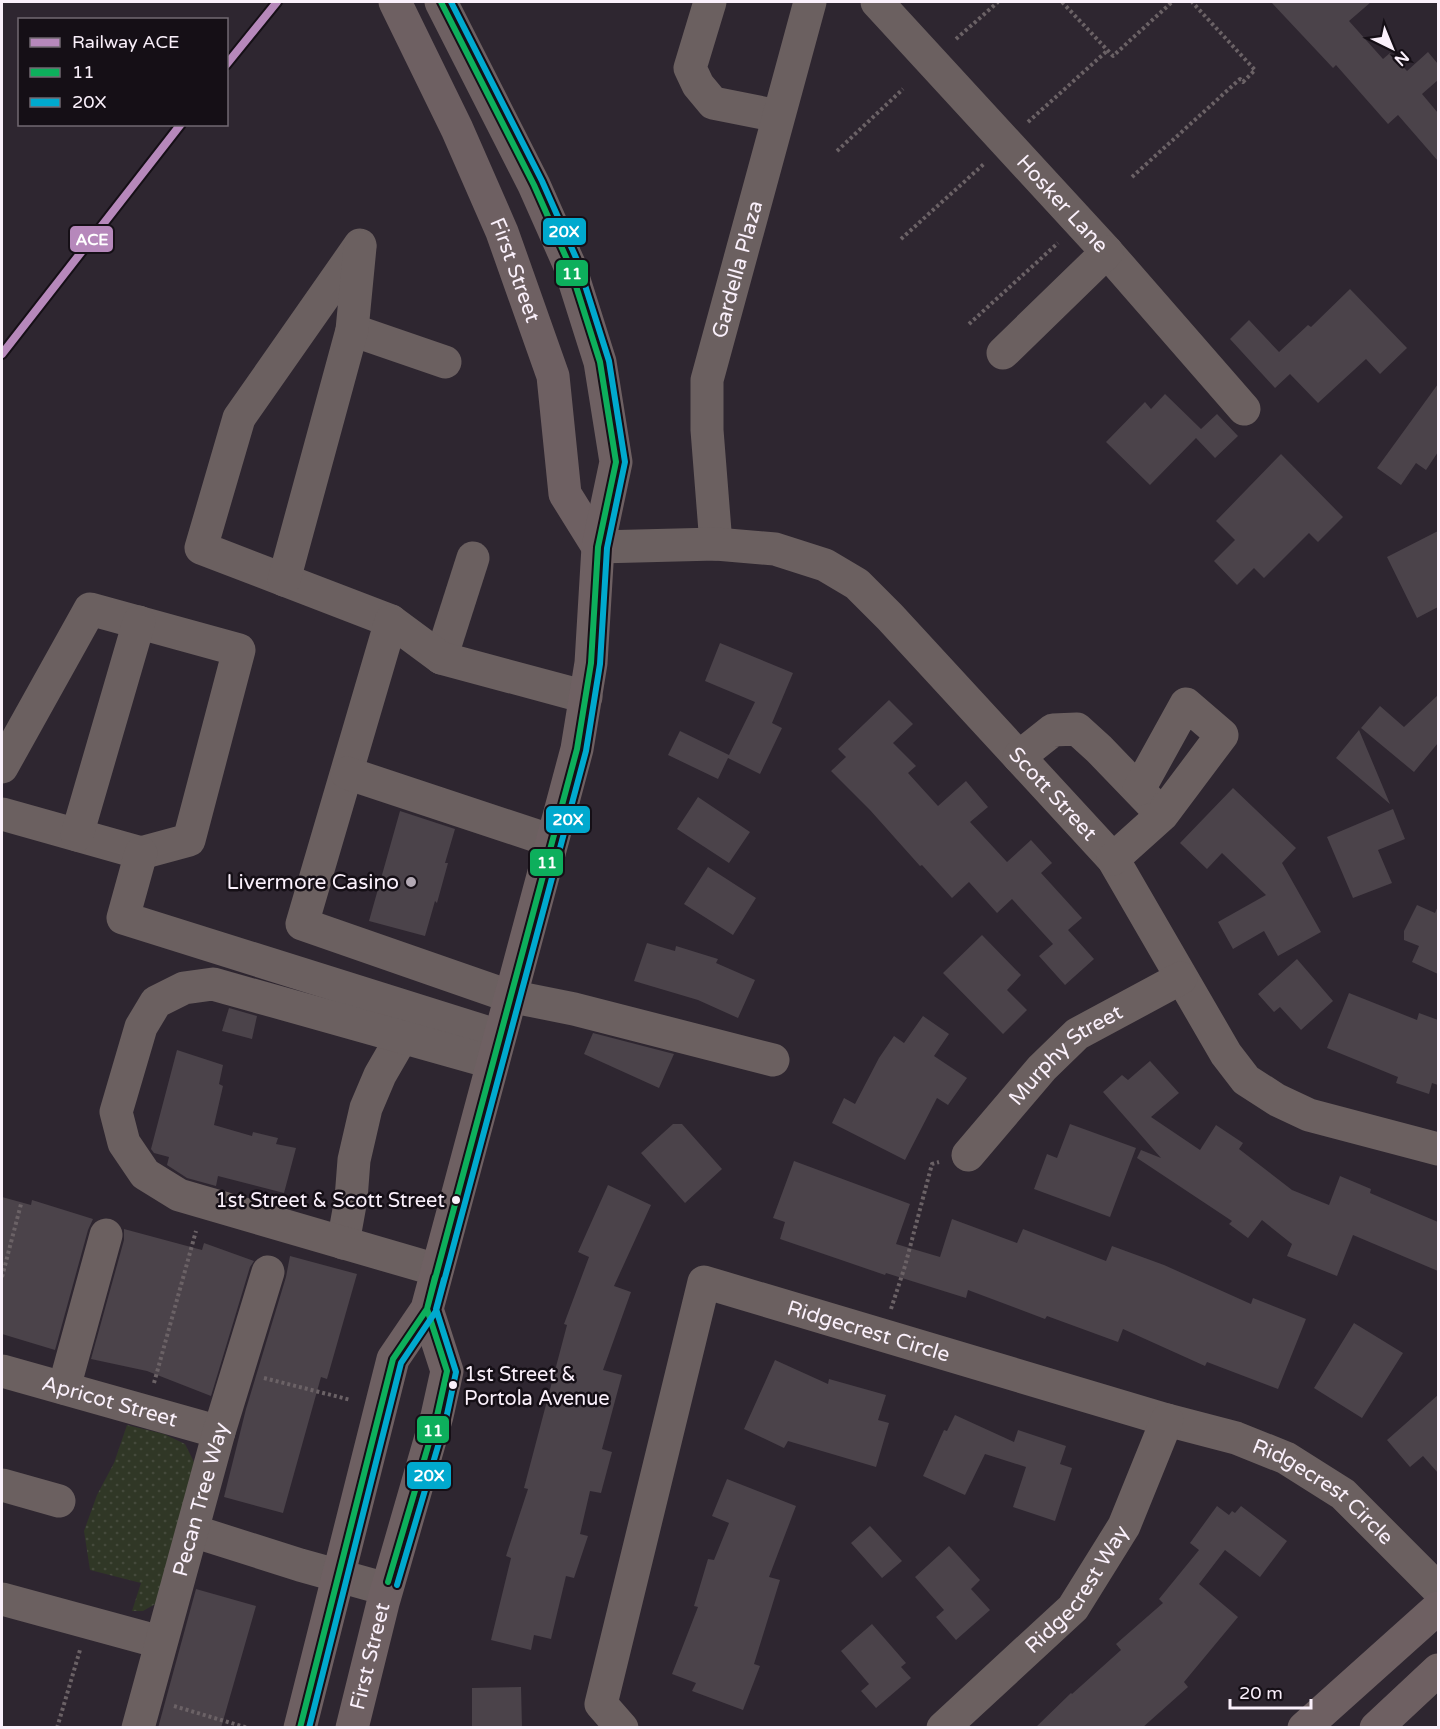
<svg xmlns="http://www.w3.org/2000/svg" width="1440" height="1729" viewBox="0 0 1440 1729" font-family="'Varela Round',sans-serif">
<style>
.grass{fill:url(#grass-dots)}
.building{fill:#4b434a}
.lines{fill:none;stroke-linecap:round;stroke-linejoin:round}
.path{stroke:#6b6266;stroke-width:4;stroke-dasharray:3 3;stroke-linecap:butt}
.minor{stroke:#6b6060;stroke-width:33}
.major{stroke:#6e6062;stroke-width:33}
.bus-1-casing{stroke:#150f16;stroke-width:10}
.bus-2-casing{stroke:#150f16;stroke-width:10}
.bus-1{stroke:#0daf5c;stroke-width:6}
.bus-2{stroke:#00a9ce;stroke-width:6}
.rail-1-casing{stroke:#150f16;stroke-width:12}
.rail-1{stroke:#b688bb;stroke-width:8}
.poi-dot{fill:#b3a9b4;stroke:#150f16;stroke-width:2}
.bus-dot{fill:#faf0fb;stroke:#150f16;stroke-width:2}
.labels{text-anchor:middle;stroke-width:5;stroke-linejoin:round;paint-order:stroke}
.bus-label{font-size:20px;fill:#faf0fb;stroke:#150f16;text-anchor:end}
.street-label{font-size:21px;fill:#faf0fb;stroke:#150f16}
.poi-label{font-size:21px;fill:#faf0fb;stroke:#150f16;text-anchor:end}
.line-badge{stroke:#150f16;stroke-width:2}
.badge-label{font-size:16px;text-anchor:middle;font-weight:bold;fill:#fff}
</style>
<defs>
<pattern id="grass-dots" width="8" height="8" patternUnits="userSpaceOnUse" patternTransform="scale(1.5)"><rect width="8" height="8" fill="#303726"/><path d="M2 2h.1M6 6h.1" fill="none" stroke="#454a3c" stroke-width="1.8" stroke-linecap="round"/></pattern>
</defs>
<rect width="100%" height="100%" fill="#2e2630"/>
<path class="grass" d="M127 1425 164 1434 185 1444 195 1464 157 1603 143 1611H132L141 1583 90 1570 84 1531 97 1495 114 1463Z"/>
<path class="building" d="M1271 2H1371L1349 21 1383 59 1390 53 1407 71 1428 52 1438 64V80L1422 94 1438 113V161L1398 115 1388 124 1336 65 1333 68Z
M1350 289 1407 348 1380 374 1366 359 1318 403 1290 374 1275 388 1230 339 1249 320 1279 352 1308 325 1311 327Z
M1438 384V452L1426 470 1416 463 1401 485 1377 468Z
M1165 394 1201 429 1217 414 1238 436 1215 458 1196 438 1150 485 1106 442 1145 402 1151 409Z
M1281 454 1343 517 1318 542 1309 533 1264 578 1254 568 1237 585 1214 561 1235 540 1216 521Z
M1438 531V607L1417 618 1387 557Z
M720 643 793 673 772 723 782 728 760 774 728 758 718 779 668 755 680 731 729 755 755 702 705 681Z
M1438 695V743L1414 772 1361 728 1380 706 1404 727Z
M889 700 913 724 893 743 916 766 908 773 938 806 966 781 988 807 970 822 1007 862 1031 840 1052 863 1041 873 1082 918 1068 930 1094 959 1065 985 1039 956 1053 944 1012 899 997 913 969 882 952 898 922 865 920 866 870 810 831 771 846 757 838 749Z
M1359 730 1390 804 1336 758Z
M1233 788 1296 848 1282 863 1321 932 1278 956 1264 931 1233 949 1218 922 1266 895 1222 853 1207 869 1180 843Z
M698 797 750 832 729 863 677 829Z
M1393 809 1405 839 1378 850 1392 883 1353 898 1327 837Z
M400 811 455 829 445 863H448L437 903 435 901 425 936 369 921Z
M708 867 756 898 733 935 684 904Z
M1417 905 1435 913 1438 906V974L1412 962 1419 946 1404 940V931Z
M982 935 1021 975 1007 990 1027 1010 1003 1034 943 973Z
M647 943 675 951 676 946 718 959 716 963 755 980 738 1018 698 1000 634 981Z
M1297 959 1333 1001 1301 1030 1280 1007 1274 1012 1258 994Z
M1349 993 1417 1020 1419 1013 1438 1020V1085L1432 1083 1429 1094 1396 1083 1398 1077 1327 1048Z
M229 1008 257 1016 252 1039 222 1031Z
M923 1016 949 1034 934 1056 967 1078 948 1105 937 1098 905 1160 832 1123 844 1098 855 1104 879 1058 894 1036 904 1043Z
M593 1033 674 1054 659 1088 584 1054Z
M177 1050 223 1065 219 1084 223 1086 214 1125 252 1136 253 1132 278 1138 276 1144 296 1148 284 1193 218 1176 216 1186 187 1178 167 1165 169 1157 154 1153 151 1149Z
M1150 1061 1179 1093 1151 1117 1200 1150 1216 1125 1243 1143 1239 1149 1292 1190 1329 1205 1340 1176 1371 1189 1370 1193 1438 1222V1271L1353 1235 1337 1276 1287 1256 1292 1244 1262 1220 1248 1238 1229 1224 1232 1221 1137 1158 1141 1150 1161 1158 1103 1092 1122 1075 1128 1080Z
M673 1124H682L722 1169 685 1203 641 1153Z
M1070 1124 1136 1148 1110 1217 1034 1189 1047 1154 1057 1158Z
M794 1161 910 1204 896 1244 940 1257 952 1219 1017 1243 1023 1229 1106 1261 1112 1246 1164 1265 1251 1304 1253 1298 1306 1319 1278 1389 1207 1362 1205 1366 1123 1329 1118 1342 1047 1316 1045 1319 968 1290 966 1298 886 1273 885 1275 780 1239 785 1222 773 1218Z
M608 1185 651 1205 614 1286 631 1292 603 1370 622 1375 602 1449 612 1452 601 1493 590 1491 580 1534 588 1536 574 1578 566 1576 551 1639 534 1635 531 1650 491 1640 511 1558 506 1556 528 1489 524 1488 567 1325 564 1324 589 1257 578 1252Z
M2 1197 31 1205 32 1200 93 1219 88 1230 55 1350 2 1334Z
M124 1229 202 1250 204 1243 254 1261 250 1267 211 1396 147 1371 91 1359 124 1240Z
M290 1256 357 1274 327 1379 321 1377 283 1513 224 1497 246 1409 286 1277Z
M1354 1323 1403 1353 1362 1418 1314 1388Z
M775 1360 828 1384 829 1379 886 1395 878 1420 889 1423 876 1467 788 1441 784 1448 744 1429Z
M1438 1395V1473L1423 1456 1410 1467 1387 1440Z
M955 1415 1014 1442 1018 1430 1066 1446 1060 1464 1072 1468 1055 1521 1013 1507 1026 1467 985 1454 965 1495 923 1476 944 1430 947 1431Z
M727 1479 796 1506 769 1577 780 1580 754 1664 760 1666 743 1710 692 1691 696 1683 672 1674 698 1607 694 1606 708 1559 714 1560 729 1523 712 1516Z
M1217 1506 1229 1515 1232 1511 1235 1513 1241 1506 1287 1541 1260 1577 1225 1550 1199 1584 1238 1617 1184 1682 1188 1687 1142 1728H1035L1071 1693 1072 1694 1121 1650 1116 1644 1163 1603 1159 1599 1199 1550 1190 1543Z
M870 1526 902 1561 882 1578 851 1543Z
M949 1546 980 1580 971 1589 990 1610 956 1640 936 1617 944 1610 915 1577Z
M196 1589 256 1606 221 1728H158Z
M872 1624 906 1663 901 1667 911 1678 876 1708 861 1691 869 1684 841 1651Z
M521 1687 522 1728H472V1688Z"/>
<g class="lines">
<path class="path" d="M1062 2 1113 56 1172 2
M956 39 998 2
M1028 122 1108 50
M837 151 903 89
M1132 177 1240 79 1243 82 1255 70 1192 2
M901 239 985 163
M969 324 1058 243
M2 1277 21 1204
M891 1309 905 1266 932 1164 939 1162
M264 1378 351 1400
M154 1383 196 1231
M174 1706 248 1728
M57 1728 80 1650"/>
<g class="minor">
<path d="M710 2 690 68 698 85 713 103 778 116"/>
<path id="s1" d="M877 2 1107 252 1244 409"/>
<path d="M360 245 239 418 201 548 391 621"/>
<path d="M352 330 445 362"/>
<path d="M1003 353 1107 252"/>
<path id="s2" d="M716 544 707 430V380L810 2"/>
<path id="s3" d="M598 547 716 544 775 549 825 565 857 584 890 617 1113 859 1226 1054 1246 1080 1277 1100 1309 1115 1438 1149"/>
<path d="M284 580 352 330 360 247"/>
<path d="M441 658 473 558"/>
<path d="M586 697 441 658 391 621 302 924 509 996 574 1009 773 1060"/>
<path d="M1019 757 1053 730 1077 729 1099 749 1153 805"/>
<path d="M2 767 90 609 239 650 189 840 141 853 2 814"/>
<path d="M347 773 552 841"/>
<path d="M77 835 139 622"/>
<path d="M141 853 123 918 499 1036"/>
<path d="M1113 859 1162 815 1222 735 1186 704 1139 789"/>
<path id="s4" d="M968 1155 1042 1068 1077 1034 1181 978"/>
<path d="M343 1243 351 1199 354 1160 366 1108 380 1075 402 1037"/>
<path d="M437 1270 179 1195 145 1174 124 1143 116 1112 141 1027 156 1002 184 988 213 984 491 1062"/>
<path id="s5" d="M2 1371 219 1432"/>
<path d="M64 1388 106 1235"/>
<path d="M2 1485 59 1501"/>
<path d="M193 1531 300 1565 386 1589"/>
<path d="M2 1599 160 1642"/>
<path id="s6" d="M138 1728 219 1432 268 1272"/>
<path id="s7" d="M622 1728 601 1704 704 1282 1167 1420 1236 1438 1286 1458 1343 1494 1438 1589"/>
<path id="s8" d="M943 1728 1073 1608 1124 1526 1167 1420"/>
</g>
<g class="major">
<path id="s9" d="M395 2 457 129 502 232 553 376 565 494 598 547"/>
<path d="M300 1728 393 1359 427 1309 577 749 591 663 598 547 616 462 600 362 569 264 534 185 441 2"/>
<path id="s10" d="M352 1728 383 1603 437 1416 447 1371 427 1309"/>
<path d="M1304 1728 1438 1608"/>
<path d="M1376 1728 1438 1670"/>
</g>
<defs>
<path id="bus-1" d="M388 1582 437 1416 447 1371 427 1309 435 1277
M300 1728 393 1359 427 1309 577 749 591 663 598 547 616 462 600 362 569 264 534 185 441 2"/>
<path id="bus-2" d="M397 1585 446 1419 456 1372 436 1309 444 1279
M309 1728 401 1363 436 1311 586 751 600 664 607 548 625 462 609 361 577 260 542 181 451 2"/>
</defs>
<use href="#bus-1" class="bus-1-casing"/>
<use href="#bus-2" class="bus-2-casing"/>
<use href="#bus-1" class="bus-1"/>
<use href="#bus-2" class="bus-2"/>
<defs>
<path id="rail-1" d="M226 65 277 2
M2 354 181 124"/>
</defs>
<use href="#rail-1" class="rail-1-casing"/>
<use href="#rail-1" class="rail-1"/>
</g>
<circle class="poi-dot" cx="411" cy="882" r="6"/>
<g class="bus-dot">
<circle cx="456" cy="1200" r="5"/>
<circle cx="453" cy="1385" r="5"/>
</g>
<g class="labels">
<g class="bus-label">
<text x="445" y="1207">1st Street &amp; Scott Street</text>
<text x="464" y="1381" text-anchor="start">1st Street &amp;<tspan x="464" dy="24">Portola Avenue</tspan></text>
</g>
<g class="street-label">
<text dy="7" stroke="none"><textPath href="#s1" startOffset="274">Hosker Lane</textPath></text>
<text dy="7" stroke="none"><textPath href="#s9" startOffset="294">First Street</textPath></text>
<text dy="7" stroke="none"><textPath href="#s2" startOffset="279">Gardella Plaza</textPath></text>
<text dy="7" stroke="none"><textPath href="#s3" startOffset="554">Scott Street</textPath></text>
<text dy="7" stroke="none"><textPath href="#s4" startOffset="141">Murphy Street</textPath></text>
<text dy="7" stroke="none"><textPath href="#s7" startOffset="638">Ridgecrest Circle</textPath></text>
<text dy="7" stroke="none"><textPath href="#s5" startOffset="112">Apricot Street</textPath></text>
<text dy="7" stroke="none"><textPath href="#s7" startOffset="1124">Ridgecrest Circle</textPath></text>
<text dy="7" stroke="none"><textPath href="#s6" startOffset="237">Pecan Tree Way</textPath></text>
<text dy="7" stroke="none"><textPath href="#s8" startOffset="194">Ridgecrest Way</textPath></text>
<text dy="7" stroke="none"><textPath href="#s10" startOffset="74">First Street</textPath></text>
</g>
<g class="poi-label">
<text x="399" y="889">Livermore Casino</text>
</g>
</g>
<g class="line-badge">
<rect x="542" y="217" width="45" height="29" rx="6" fill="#00a9ce"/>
<rect x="69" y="225" width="45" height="28" rx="6" fill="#b688bb"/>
<rect x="555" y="259" width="34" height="28" rx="6" fill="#0daf5c"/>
<rect x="545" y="805" width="46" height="29" rx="6" fill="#00a9ce"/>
<rect x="529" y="848" width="35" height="29" rx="6" fill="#0daf5c"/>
<rect x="416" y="1415" width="34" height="29" rx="6" fill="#0daf5c"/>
<rect x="406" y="1461" width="46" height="29" rx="6" fill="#00a9ce"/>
</g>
<g class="badge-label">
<text x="564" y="237">20X</text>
<text x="92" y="245">ACE</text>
<text x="572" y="279">11</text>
<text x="568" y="825">20X</text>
<text x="547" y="868">11</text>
<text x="433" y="1436">11</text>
<text x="429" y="1481">20X</text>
</g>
<rect width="1440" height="1729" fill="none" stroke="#faf0fb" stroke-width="6"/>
<rect x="18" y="18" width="210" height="108" fill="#150f16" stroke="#716972" stroke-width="1.5"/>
<rect x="30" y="38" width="30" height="9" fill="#b688bb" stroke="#716972" stroke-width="1.5"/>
<text x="72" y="48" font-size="18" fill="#faf0fb">Railway ACE</text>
<rect x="30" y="68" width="30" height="9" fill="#0daf5c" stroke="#716972" stroke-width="1.5"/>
<text x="72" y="78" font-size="18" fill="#faf0fb">11</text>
<rect x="30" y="98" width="30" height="9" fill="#00a9ce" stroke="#716972" stroke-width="1.5"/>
<text x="72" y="108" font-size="18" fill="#faf0fb">20X</text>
<g transform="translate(1392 48) rotate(137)" stroke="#150f16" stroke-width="4.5" paint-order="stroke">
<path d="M0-4.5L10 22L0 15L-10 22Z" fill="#faf0fb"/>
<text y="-9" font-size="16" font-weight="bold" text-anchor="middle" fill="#faf0fb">N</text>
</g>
<path d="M1230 1699v9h81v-9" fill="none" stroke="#faf0fb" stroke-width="3"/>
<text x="1239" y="1699" font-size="18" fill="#faf0fb" stroke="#150f16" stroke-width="4.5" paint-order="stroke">20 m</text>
</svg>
